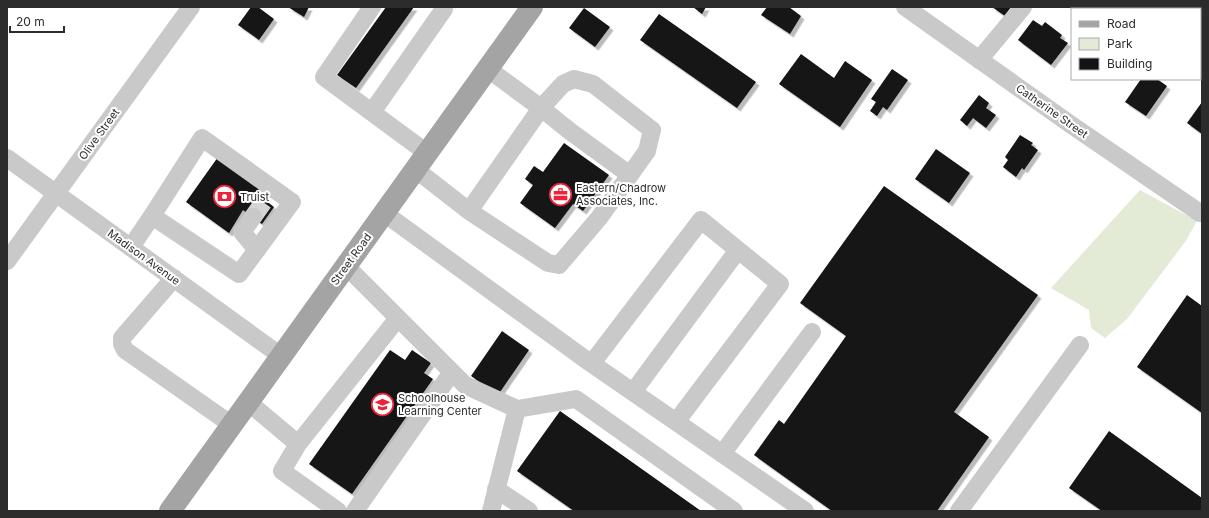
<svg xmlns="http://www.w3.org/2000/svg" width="1209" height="518" viewBox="0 0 1209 518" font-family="Inter,sans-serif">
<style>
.green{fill:#e3ebd7}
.building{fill:#131313;filter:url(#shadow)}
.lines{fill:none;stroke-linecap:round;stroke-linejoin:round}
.minor-tunnel{stroke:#d5d5d5;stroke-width:18;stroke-dasharray:18 9;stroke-linecap:butt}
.minor{stroke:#c9c9c9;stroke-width:18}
.major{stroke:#a4a4a4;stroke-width:22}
.labels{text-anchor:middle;stroke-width:4;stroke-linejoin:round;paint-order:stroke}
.street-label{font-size:11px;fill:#2c2c2c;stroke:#fff}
.poi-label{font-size:11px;fill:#2c2c2c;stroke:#fff;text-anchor:start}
</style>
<defs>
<filter id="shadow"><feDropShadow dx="3.5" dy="3.5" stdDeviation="0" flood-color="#0004"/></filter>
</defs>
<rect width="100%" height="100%" fill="#fff"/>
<path class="green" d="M1140 190 1197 221 1185 242 1127 319 1105 338 1091 328 1089 310 1051 288Z"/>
<path class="building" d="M251 7H258L274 19 259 40 238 25Z
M288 7H309L304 17Z
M386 7H414L356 88 337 75Z
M693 7H706L702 14Z
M767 7H789L801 16 790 34 761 15Z
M992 7H1011L1005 16Z
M1079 7H1129L1128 9H1082Z
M584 8 610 27 595 47 569 28Z
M659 14 756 82 737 108 640 40Z
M1033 20 1042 26 1045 22 1062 35 1060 38 1068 43 1051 65 1018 40Z
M801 54 834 78 845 61 872 80 840 127 779 84Z
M892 69 908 80 887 110 883 107 877 116 870 111 876 102 871 99Z
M1141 79H1157L1167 86 1146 116 1125 102Z
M979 95 989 103 986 108 996 115 986 128 973 118 967 126 960 120Z
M1202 102V134L1187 123Z
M1020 135 1033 143 1031 145 1038 150 1024 170 1022 168 1016 177 1003 167 1008 160 1005 157Z
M564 143 609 175 583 211 573 204 555 228 520 203 533 185 525 179 534 166 543 172Z
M936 149 970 173 949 203 915 179Z
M218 157 261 187 256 193 274 207 262 224 243 210 229 233 186 202Z
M884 186 1038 295 954 412 989 437 937 511H832L754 455 779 420 784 424 846 336 800 303Z
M1187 295 1202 306V413L1137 367Z
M502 331 529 350 498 395 471 376Z
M390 350 405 360 412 350 431 363 424 373 433 379 352 494 309 464Z
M560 411 701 511H574L517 471Z
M1109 431 1202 498V511H1102L1069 488Z"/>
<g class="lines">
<path class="minor-tunnel" d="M253 217 265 200"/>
<path class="minor" d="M372 7 324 77 427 153
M905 7 1070 124 1200 213
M979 60 1023 7
M372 112 444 9 442 7
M7 158 281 356
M415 169 469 211 541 108 488 69
M469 211 548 263 559 265 599 218 647 151 652 130 593 84 574 79 563 84 541 108 571 132 630 175
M384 213 585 359 805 511
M253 217 242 232 257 250
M131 247 152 216 239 274 292 202 202 138 152 216
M7 261 191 7
M346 266 465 385 517 409 576 399 734 511
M174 278 122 338V344L125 350 232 425
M592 363 701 220 780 284 676 422
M633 392 738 250
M248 402 298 444 282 471 338 511
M298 444 398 318
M722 454 812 332
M496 489 529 511
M355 511 452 372
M491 511 517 409
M959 511 1080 345"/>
<path class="major" d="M170 511 532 7"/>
</g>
<defs>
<symbol id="office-ring" viewBox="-11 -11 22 22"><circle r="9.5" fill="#fff" stroke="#ee2239" stroke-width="1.5"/><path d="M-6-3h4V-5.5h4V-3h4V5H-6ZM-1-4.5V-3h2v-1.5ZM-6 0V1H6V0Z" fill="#ee2239"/></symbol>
<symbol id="bank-ring" viewBox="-11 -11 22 22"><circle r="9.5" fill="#fff" stroke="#ee2239" stroke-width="1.5"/><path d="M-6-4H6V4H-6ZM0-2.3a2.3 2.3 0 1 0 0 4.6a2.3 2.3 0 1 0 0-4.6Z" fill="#ee2239"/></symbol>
<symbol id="school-ring" viewBox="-11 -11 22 22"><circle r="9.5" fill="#fff" stroke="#ee2239" stroke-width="1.5"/><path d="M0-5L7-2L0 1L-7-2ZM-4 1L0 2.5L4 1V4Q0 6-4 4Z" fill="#ee2239"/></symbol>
</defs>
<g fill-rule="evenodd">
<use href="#office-ring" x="548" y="182" width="25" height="25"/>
<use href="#bank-ring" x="212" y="184" width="25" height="25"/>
<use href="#school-ring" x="370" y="392" width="25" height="25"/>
</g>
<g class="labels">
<g class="street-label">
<text transform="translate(1052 111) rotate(35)" y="4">Catherine Street</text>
<text transform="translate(99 134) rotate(-54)" y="4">Olive Street</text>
<text transform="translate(144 257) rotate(36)" y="4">Madison Avenue</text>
<text transform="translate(351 259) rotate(-54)" y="4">Street Road</text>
</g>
<g class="poi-label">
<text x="576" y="192">Eastern/Chadrow<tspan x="576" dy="13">Associates, Inc.</tspan></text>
<text x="240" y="201">Truist</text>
<text x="398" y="402">Schoolhouse<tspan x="398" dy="13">Learning Center</tspan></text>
</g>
</g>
<rect width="1209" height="518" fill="none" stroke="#2c2c2c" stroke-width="16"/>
<rect x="1071" y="8" width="130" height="72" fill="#ffffff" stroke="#ababab"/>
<rect x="1079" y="21" width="20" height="6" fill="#a4a4a4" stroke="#ababab"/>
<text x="1107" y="28" font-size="12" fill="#2c2c2c">Road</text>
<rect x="1079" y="38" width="20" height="12" fill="#e3ebd7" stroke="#ababab"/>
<text x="1107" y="48" font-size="12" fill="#2c2c2c">Park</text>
<rect x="1079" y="58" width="20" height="12" fill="#131313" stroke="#ababab"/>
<text x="1107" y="68" font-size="12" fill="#2c2c2c">Building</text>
<path d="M10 26v6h54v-6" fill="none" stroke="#2c2c2c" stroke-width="2"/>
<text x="16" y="26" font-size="12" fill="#2c2c2c" stroke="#ffffff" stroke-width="3" paint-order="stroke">20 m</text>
</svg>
